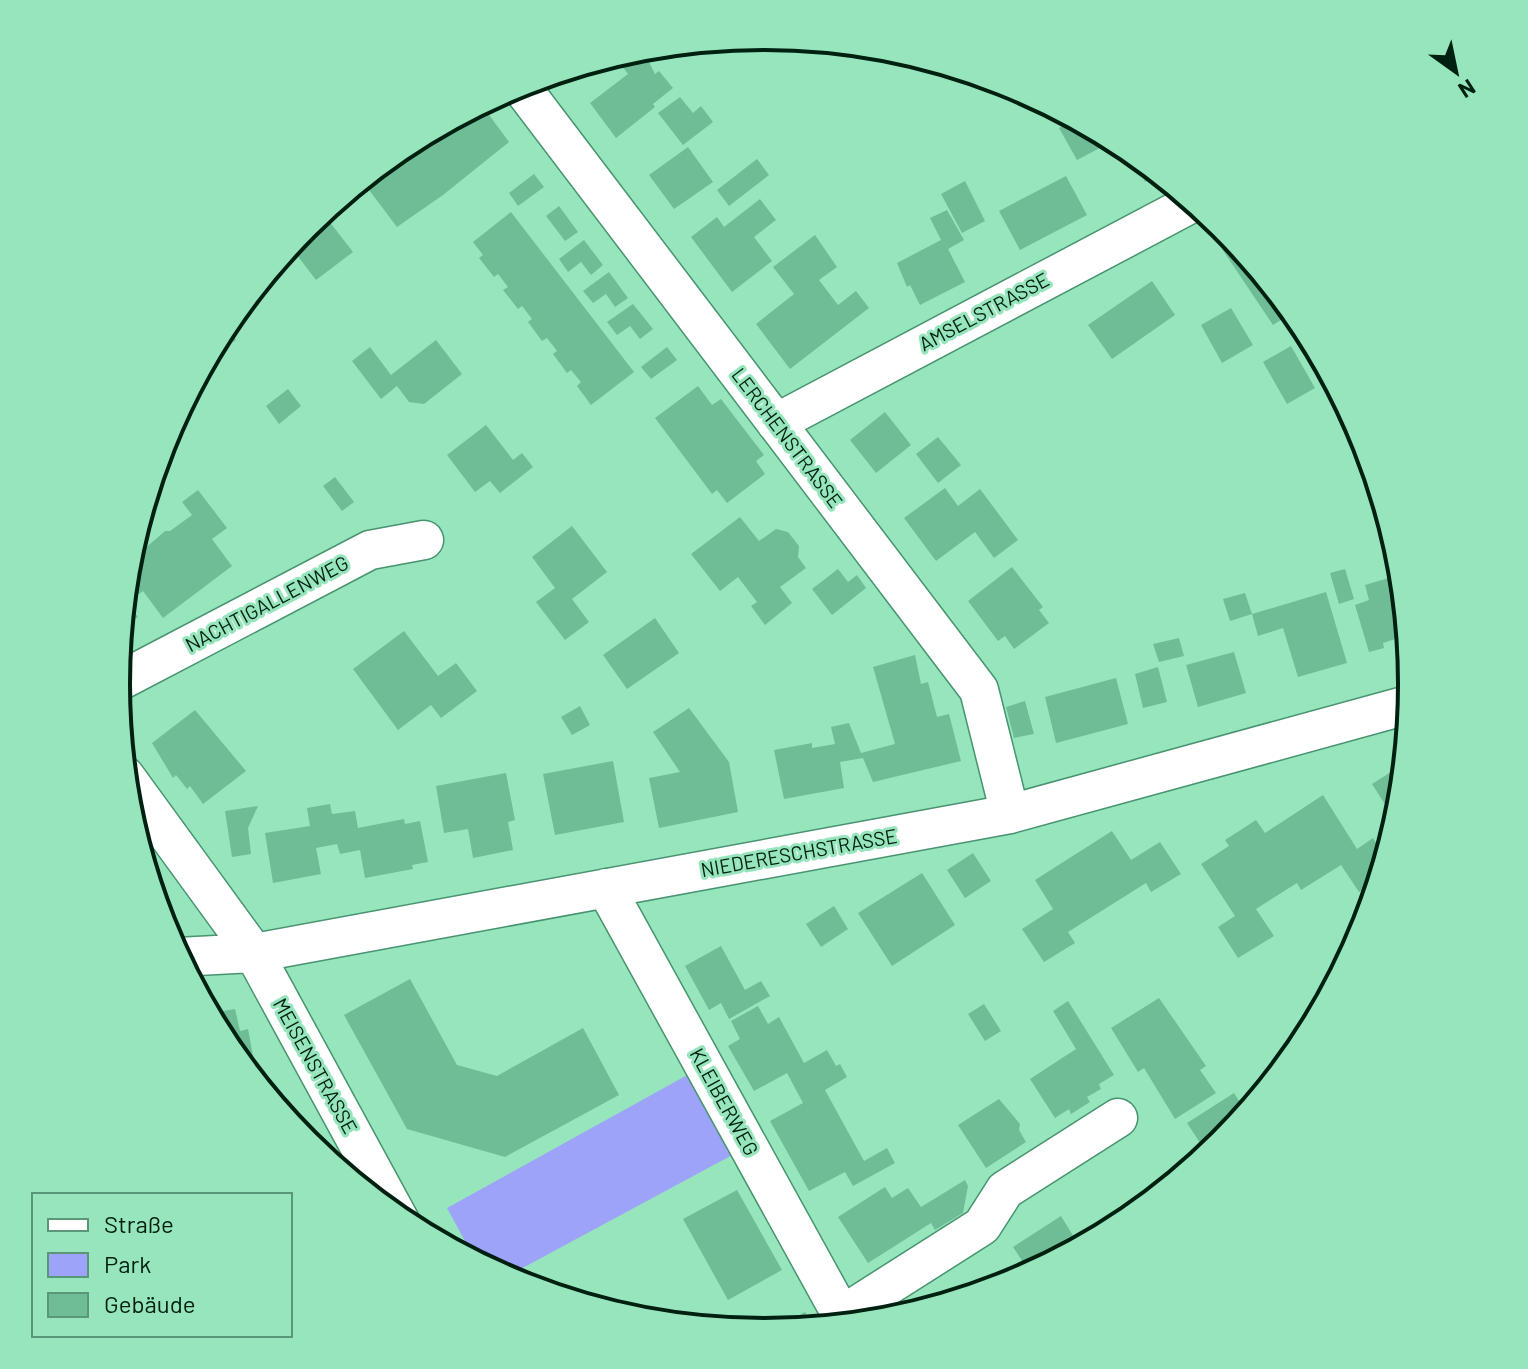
<svg xmlns="http://www.w3.org/2000/svg" width="1528" height="1369" viewBox="0 0 1528 1369" font-family="Barlow,sans-serif">
<style>
.green{fill:#9ea3fa}
.building{fill:#6fbd96}
.lines{fill:none;stroke-linecap:round;stroke-linejoin:round}
.minor-casing{stroke:#47946f;stroke-width:41}
.minor{stroke:#fff;stroke-width:38}
.labels{text-anchor:middle;stroke-width:6;stroke-linejoin:round;paint-order:stroke}
.street-label{font-size:20px;fill:#002012;stroke:#96e5bc}
.rim{fill:none;stroke:#002012;stroke-width:4}
</style>
<rect width="100%" height="100%" fill="#96e5bc"/>
<path class="green" d="M691 1073 736 1153 504 1278 477 1263 447 1208Z"/>
<path class="building" d="M642 48 655 74 659 71 673 88 653 104 655 107 616 138 590 103 628 74 614 56Z
M680 97 693 113 701 106 713 122 683 145 658 113Z
M481 104 509 142 443 195 397 227 363 182 415 139Z
M1076 119 1084 124 1115 140 1077 160 1059 128Z
M688 147 713 182 674 209 649 175Z
M1126 147 1159 174 1145 182Z
M757 159 769 175 729 206 717 190Z
M534 174 544 187 518 206 509 193Z
M1066 176 1087 215 1020 250 999 211Z
M965 181 985 221 962 233 941 194Z
M760 199 776 220 754 237 772 261 732 292 691 237 717 217 724 227Z
M559 206 578 232 565 241 546 216Z
M947 210 964 240 948 249 965 282 920 305 910 285 907 287 897 263 941 240 930 218Z
M322 212 353 252 316 280 290 246Z
M511 212 634 372 591 405 577 386 581 382 571 370 567 373 553 354 557 351 547 338 542 341 528 322 532 319 522 306 518 309 503 290 508 287 498 274 494 277 479 258 483 255 473 242Z
M815 235 837 267 819 280 838 305 856 291 869 308 790 369 756 324 794 294 773 267Z
M584 240 603 265 591 275 581 262 568 272 559 259Z
M1235 241 1239 246 1298 318 1291 322 1287 316 1273 325 1222 249Z
M609 272 628 298 615 307 606 294 593 303 583 291Z
M1152 281 1175 315 1112 359 1088 325Z
M633 304 653 329 640 339 630 326 617 335 607 322Z
M1231 308 1253 345 1222 363 1201 325Z
M225 325 236 340 221 350 215 343Z
M436 340 462 374 424 404 409 402 397 386 381 399 352 361 370 347 391 375Z
M1291 346 1315 388 1287 404 1263 362Z
M667 347 677 360 651 379 641 367Z
M698 386 712 405 721 399 764 455 756 461 765 474 727 503 717 490 712 494 655 418Z
M288 389 301 406 279 424 266 406Z
M885 412 911 445 876 473 850 440Z
M486 425 513 460 522 453 533 467 500 493 490 481 475 492 447 455Z
M938 437 961 465 938 483 916 454Z
M335 477 354 502 342 511 323 486Z
M945 488 958 506 980 489 1018 540 994 558 975 532 936 561 904 518Z
M198 490 227 528 212 539 232 566 163 618 143 591 127 603 138 617 121 629 127 564 165 531H170L192 515 182 502Z
M740 517 759 541 776 529 788 532 799 546 798 557 806 568 780 587 792 603 765 625 751 606 757 602 738 577 720 591 691 554Z
M572 526 607 572 572 599 589 622 565 640 536 602 555 588 532 557Z
M1012 567 1043 607 1039 610 1049 623 1014 649 1005 636 998 641 968 601Z
M838 569 848 582 857 575 866 588 832 615 812 589Z
M1345 569 1354 599 1339 604 1330 573Z
M1402 574 1408 635 1383 643 1384 648 1369 652 1355 605 1369 600 1365 585Z
M1326 592 1347 663 1298 677 1283 628 1258 636 1252 614Z
M1245 593 1252 614 1230 621 1223 599Z
M655 618 679 653 627 689 603 655Z
M404 631 438 676 456 663 477 691 441 718 431 705 398 730 353 669Z
M1179 638 1184 656 1159 662 1153 644Z
M1234 652 1246 693 1198 707 1186 665Z
M915 655 921 684 928 682 937 717 949 714 961 761 873 782 863 758 840 762 844 788 784 799 774 750 812 743V748L835 744 831 727 849 723 861 753 895 744 873 667Z
M1158 667 1167 702 1143 708 1135 674Z
M1116 678 1128 724 1056 743 1045 697Z
M1025 701 1034 734 1014 738 1006 707Z
M580 706 590 725 572 735 561 717Z
M689 708 729 762 738 812 659 828 649 778 680 772 653 732Z
M195 710 246 771 203 804 190 786 187 789 176 775 173 778 152 743Z
M613 761 624 822 555 835 543 774Z
M1405 763 1400 811 1397 823 1372 784Z
M506 773 515 820 508 822 513 850 473 858 468 829 444 833 436 786Z
M1323 795 1357 849 1373 838 1386 859 1379 879 1359 892 1341 865 1301 890 1297 883 1256 909 1274 936 1238 958 1218 927 1235 916 1201 864 1229 846 1225 840 1256 820 1265 833Z
M330 804 332 814 355 811 358 828 404 819 405 824 420 821 428 862 412 865 413 869 365 878 360 850 340 854 337 844 316 848 321 874 273 883 265 833 310 826 307 808Z
M258 806 248 828 251 854 232 857 225 811Z
M1112 831 1131 860 1160 842 1181 874 1151 892 1146 883 1068 932 1075 943 1044 962 1022 929 1053 909 1035 880Z
M973 853 991 881 965 898 947 870Z
M922 873 955 925 892 966 858 913Z
M834 906 848 929 821 947 806 924Z
M721 946 745 990 761 981 770 996 729 1019 721 1003 709 1010 685 966Z
M410 979 457 1065 497 1076 583 1028 619 1095 505 1157 407 1129 344 1015Z
M1159 998 1206 1066 1200 1070 1216 1093 1175 1119 1144 1068 1138 1072 1111 1028Z
M1068 1001 1114 1075 1099 1084 1101 1089 1087 1097 1090 1102 1071 1114 1069 1109 1055 1118 1030 1079 1076 1049 1053 1011Z
M984 1004 1001 1031 985 1041 968 1014Z
M758 1006 768 1024 779 1017 804 1063 827 1050 836 1066 840 1064 847 1077 825 1090 864 1161 887 1148 895 1163 853 1186 845 1172 809 1191 770 1121 803 1103 787 1073 754 1091 728 1046 740 1039 731 1021Z
M235 1009 240 1031 248 1029 253 1056 245 1057 247 1072 225 1044 208 1014Z
M1234 1093 1247 1113 1208 1155 1187 1123Z
M999 1099 1020 1124 1019 1130 1026 1142 986 1168 958 1125Z
M965 1180 968 1186 963 1213 935 1230 931 1223 868 1263 838 1217 885 1187 892 1198 908 1188 921 1207Z
M737 1190 782 1270 728 1300 683 1219Z
M1061 1216 1080 1247 1031 1274 1013 1247Z
M539 1277 548 1293 523 1286Z
M947 1289 955 1301 909 1315V1314Z
M805 1312 814 1328 768 1333Z"/>
<g class="lines">
<defs>
<path id="minor" d="M519 84 979 690 1010 814
M776 423 1194 202
M116 683 370 550 424 540
M125 776 254 953 400 1221
M606 888 847 1325
M178 957 254 953 1010 814 1411 704
M842 1315 982 1226 1005 1190 1118 1118"/>
</defs>
<use href="#minor" class="minor-casing"/>
<use href="#minor" class="minor"/>
</g>
<g class="labels">
<g class="street-label">
<text transform="translate(984 312) rotate(-28)" y="7">AMSELSTRASSE</text>
<text transform="translate(787 438) rotate(53)" y="7">LERCHENSTRASSE</text>
<text transform="translate(267 604) rotate(-28)" y="7">NACHTIGALLENWEG</text>
<text transform="translate(799 853) rotate(-10)" y="7">NIEDERESCHSTRASSE</text>
<text transform="translate(315 1066) rotate(61)" y="7">MEISENSTRASSE</text>
<text transform="translate(724 1102) rotate(61)" y="7">KLEIBERWEG</text>
</g>
</g>
<path d="M0 0H1528V1369H0ZM130 684a634 634 0 1 1 1268 0a634 634 0 1 1-1268 0Z" fill="#96e5bc" fill-rule="evenodd"/>
<path class="rim" d="M130 684a634 634 0 1 1 1268 0a634 634 0 1 1-1268 0Z"/>
<rect x="32" y="1193" width="260" height="144" fill="#96e5bc" stroke="#5a9678" stroke-width="2"/>
<rect x="48" y="1219" width="40" height="12" fill="#ffffff" stroke="#5a9678" stroke-width="2"/>
<text x="104" y="1233" font-size="24" fill="#002012">Straße</text>
<rect x="48" y="1253" width="40" height="24" fill="#9ea3fa" stroke="#5a9678" stroke-width="2"/>
<text x="104" y="1273" font-size="24" fill="#002012">Park</text>
<rect x="48" y="1293" width="40" height="24" fill="#6fbd96" stroke="#5a9678" stroke-width="2"/>
<text x="104" y="1313" font-size="24" fill="#002012">Gebäude</text>
<g transform="translate(1456 72) rotate(147)" stroke="#96e5bc" stroke-width="6" paint-order="stroke">
<path d="M0-6L14 30L0 20L-14 30Z" fill="#002012"/>
<text y="-12" font-size="22" font-weight="bold" text-anchor="middle" fill="#002012">N</text>
</g>
</svg>
